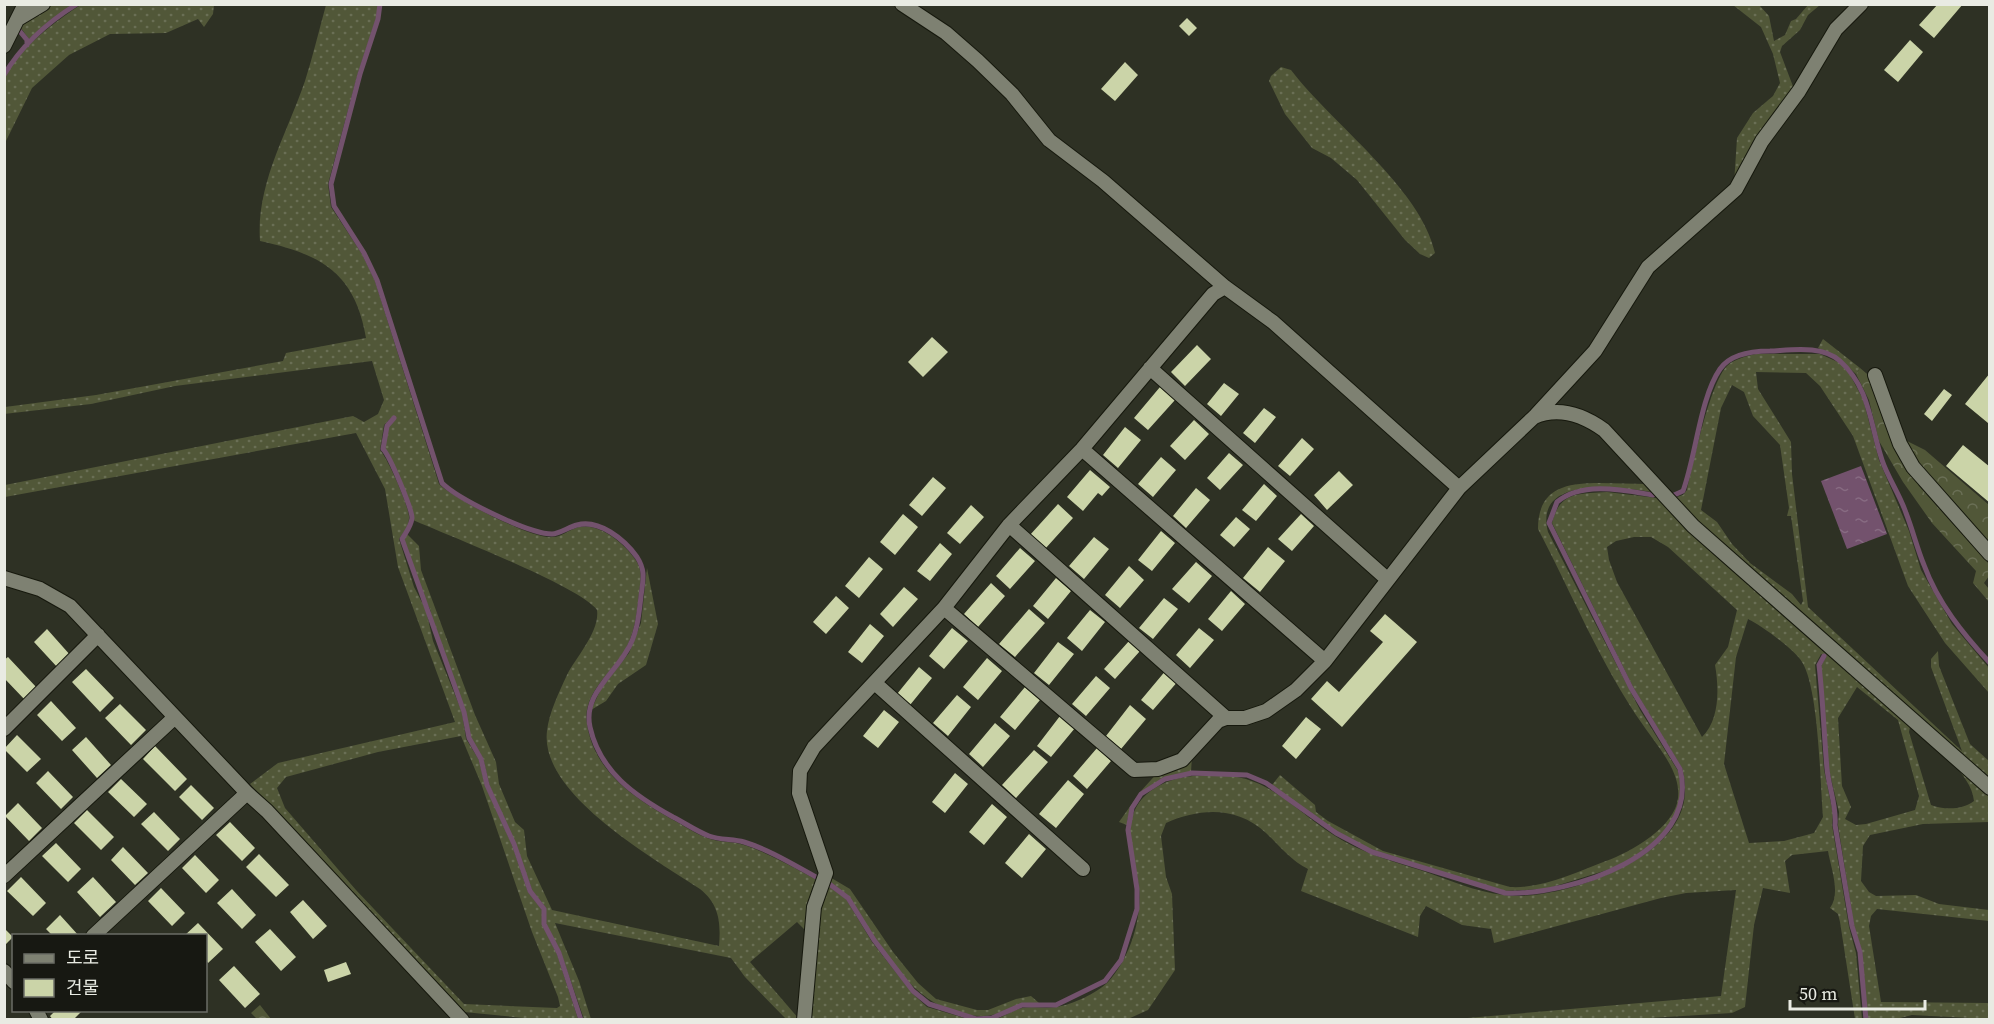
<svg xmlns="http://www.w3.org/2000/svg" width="1994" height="1024" viewBox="0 0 1994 1024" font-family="'Source Serif 4','Noto Sans KR',serif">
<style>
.grass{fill:url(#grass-dots);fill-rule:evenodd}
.forest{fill:url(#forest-crowns)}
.water{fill:url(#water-ripples)}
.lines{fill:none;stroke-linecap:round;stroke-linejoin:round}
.stream{stroke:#73526d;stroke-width:5}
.building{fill:#cbd4a8}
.street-casing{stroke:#16180d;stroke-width:16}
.street{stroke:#7e8172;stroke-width:14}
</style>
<defs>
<pattern id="grass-dots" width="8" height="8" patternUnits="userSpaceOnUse" patternTransform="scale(1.5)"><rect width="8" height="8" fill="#515738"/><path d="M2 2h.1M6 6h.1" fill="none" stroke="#6a6f55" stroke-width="1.8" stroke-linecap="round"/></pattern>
<pattern id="forest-crowns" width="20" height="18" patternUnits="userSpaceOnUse" patternTransform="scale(1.5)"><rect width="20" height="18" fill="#515738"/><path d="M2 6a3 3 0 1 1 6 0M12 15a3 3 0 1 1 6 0" fill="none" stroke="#6a6f55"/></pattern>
<pattern id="water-ripples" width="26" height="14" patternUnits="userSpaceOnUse" patternTransform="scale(1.5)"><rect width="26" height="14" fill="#73526d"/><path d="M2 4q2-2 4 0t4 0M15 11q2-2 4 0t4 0" fill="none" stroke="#876b82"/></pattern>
</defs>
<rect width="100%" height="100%" fill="#2e3124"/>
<path class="grass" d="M82 4 214 5 213 14 204 27 198 19 166 33 110 34 69 55 32 88 5 143C4 123 2 102 4 82 8 56 60 18 82 4Z
M48 5H72L29 39 18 24Z
M326 5H378L376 19 358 73 328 184 331 207 362 254 375 281 439 484C454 499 533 540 553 537 562 537 570 529 579 527 599 523 623 542 635 559 643 571 641 579 639 593 637 613 635 632 625 650 611 674 582 693 587 724 594 773 637 800 675 821 686 827 696 834 707 838 720 843 734 841 747 846 772 855 794 868 817 880L806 931 797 922 750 962 799 1019H786L745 977 731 958 555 923 579 981 591 1019H584L561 953 546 924V908L532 890 515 844 489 784 483 758 470 737 465 711 437 640 430 609 418 586 404 539 407 534 419 546 421 570 475 715 496 762 499 784 515 822 524 830 527 856 552 910 719 946C721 922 719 904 700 889 655 859 539 794 547 731 549 713 559 692 567 675 576 657 600 632 597 610 581 587 447 535 413 520 414 509 392 456 384 449L388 426 394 419 393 416 384 425 380 450C387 457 410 508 409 518 409 527 403 533 399 539L414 587 426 610 433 641 462 712 466 739 479 760 485 785 512 845 528 892 542 910V925L557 954 578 1019H534L464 1012 250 784 278 763 455 722 398 567 385 489 356 433 5 497V485L353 416 364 422 378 414 384 400 372 361 175 386 91 404 4 414 5 407 96 395 283 361 286 353 366 338C355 272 320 254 260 241 256 184 287 134 305 81 313 56 319 30 326 5ZM461 736 482 786 532 932 558 997 560 1006 557 1008 464 1004 356 890 285 808 277 788 286 777 378 752Z
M1733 5 1760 6 1769 16 1774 41 1785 35 1791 21 1796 19 1808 5H1820L1808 15 1800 30 1782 46 1780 52 1794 89 1734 184 1737 138 1753 113 1773 96 1780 83 1773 54 1761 27Z
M1281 67 1291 70C1332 124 1421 188 1435 253L1429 258 1420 254 1405 240 1357 180 1331 158 1312 148 1285 114 1269 81 1271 76Z
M1823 339 1860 368 1856 374 1837 357 1818 348Z
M1756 354H1820L1840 363 1850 375 1863 399 1879 460 1909 531 1921 570 1952 624 1989 668V693L1945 643 1908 586 1853 436 1820 386 1806 373 1756 372 1758 389 1791 442 1792 474 1808 607 1962 751 1931 667V659L1938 651 1939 666 1966 734 1970 744 1989 761V782L1671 499 1683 495 1687 490C1693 464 1710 383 1727 366 1734 359 1747 356 1756 354ZM1732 385 1744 392 1753 416 1780 445 1789 508 1787 516H1791L1803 601 1801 605 1792 594 1750 563 1732 544 1717 522 1701 510 1721 408Z
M1599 483 1647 484 1652 492C1621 488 1533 474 1548 532L1640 710 1678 771 1682 788 1679 808 1674 820 1660 838 1620 866 1546 889 1502 891 1372 851 1337 832 1272 785 1280 775 1315 805 1316 812 1328 821 1383 851 1510 887C1543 889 1576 872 1606 861 1631 852 1675 827 1678 798 1681 771 1657 746 1643 725 1601 665 1572 594 1538 529 1538 488 1566 483 1599 483Z
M1607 492 1657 498 1739 575 1989 792V822L1923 824 1870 835 1863 846 1861 881 1869 892 1876 896 1916 895 1939 904 1989 910V921L1877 909 1871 916 1869 926 1881 1002 1989 1003V1019L1912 1015 1896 1019H1868L1862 952 1854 926 1838 825 1839 812 1829 770 1821 666 1826 657 1821 654 1815 665 1824 770 1833 813 1832 825 1849 927 1856 953 1862 1019H1855L1840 922 1838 914 1830 908C1841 893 1831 869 1828 851L1792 855 1785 861 1790 893 1763 888 1754 925 1745 1007 1732 1013 1617 1020 1456 1019 1721 996 1736 890 1686 893 1661 898 1494 943 1491 929 1462 925 1426 906 1420 916 1418 937 1301 891 1308 869C1290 860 1280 846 1266 833 1237 806 1200 808 1166 823L1161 836 1166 877 1172 894 1175 970 1148 1010 1128 1019 995 1020C1004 1016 1013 1010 1022 1008 1033 1006 1045 1009 1056 1007 1072 1005 1097 993 1108 982 1130 958 1142 919 1139 888 1137 869 1130 849 1130 830 1132 795 1162 779 1193 776 1265 768 1282 802 1335 836 1362 853 1391 861 1420 870 1447 879 1475 892 1504 895 1546 901 1615 877 1649 851 1677 830 1692 804 1682 768L1633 687 1552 523C1560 491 1579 494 1607 492ZM1634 537H1651L1668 547 1737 610 1728 647 1715 665C1719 687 1720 720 1702 737L1617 582 1609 560 1607 547 1616 541ZM1748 619C1761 625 1795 650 1802 662 1819 689 1820 782 1823 817L1814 833 1784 841 1749 843 1724 764 1736 657ZM1857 687 1898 720 1919 796 1915 810 1866 824 1856 825 1845 819 1851 807 1842 786 1838 718ZM1910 727C1931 746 1971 771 1974 801 1963 810 1944 810 1931 805L1909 732Z
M647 568 658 624 646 665 618 684 606 701 591 710 601 689 629 653 641 623Z
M1192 756 1191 772C1162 779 1130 789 1127 825L1119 822 1141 791 1160 770Z
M828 876 850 889 893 952 918 983 936 999 977 1010H988L1016 999 1031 996 1039 1003C1018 1002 1001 1017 981 1016 923 1014 894 967 865 923 853 905 846 891 826 880Z
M827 885 846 899 872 942 912 993 927 1007 968 1019 807 1020 816 909Z"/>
<path class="forest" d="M1860 368 1872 378 1901 454 1919 486 1989 564V576L1984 583 1989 589V602L1973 583 1976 571 1932 523 1903 482 1879 441 1869 400 1856 374Z
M1903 439 1925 450 1989 505V540L1986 544 1933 488Z
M260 1005 271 1019H257L251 1013Z"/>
<path class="water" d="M1861 466 1887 534 1847 549 1821 481Z"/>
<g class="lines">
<path class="stream" d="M380 4 378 19 360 74 331 184 334 206 364 253 377 280 442 483C458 499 529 534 552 534 559 534 569 527 577 525 599 519 624 539 637 557 646 571 643 580 641 596 639 615 637 636 626 652 612 676 583 696 590 727 600 772 635 796 673 817 685 823 696 831 709 836 720 840 733 839 744 842 770 850 794 865 818 878
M18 29 27 40V45
M4 75C21 46 48 22 77 4
M394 418 387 426 383 449C390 456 412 509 412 518 411 527 406 532 402 539L464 712 469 738 481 759 487 785 514 844 530 891 544 909V924L559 953 581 1020
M1672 496 1683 491C1696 456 1700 398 1720 369 1731 353 1753 351 1770 351 1792 350 1822 345 1840 361 1870 388 1870 424 1882 460 1888 478 1900 495 1906 513 1913 531 1917 548 1924 565 1938 603 1963 634 1990 663
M1824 656 1819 665C1823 700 1824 735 1827 769 1829 788 1837 807 1835 825L1852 926 1860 952 1866 1020
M828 883 848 898 874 940 913 991 929 1004 976 1019 992 1018 1022 1005H1056L1105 981 1121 960 1137 909V889L1128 830 1132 808 1141 794 1165 779 1192 773 1247 775 1266 783 1336 833 1372 852 1505 893C1569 896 1702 854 1680 769L1631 688 1549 523 1557 502C1582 481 1623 490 1653 495"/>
</g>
<path class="building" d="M1938 4H1963L1934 38 1919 25Z
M1187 18 1197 28 1189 36 1179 26Z
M1910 40 1923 52 1898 82 1884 70Z
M1125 62 1138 75 1115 101 1101 89Z
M932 337 948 352 923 377 908 362Z
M1197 345 1211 359 1185 386 1171 372Z
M1990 373V421L1988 423 1965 404Z
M1224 383 1239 394 1221 416 1207 404Z
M1160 387 1175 400 1148 430 1134 418Z
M1944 389 1952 395 1932 421 1924 414Z
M1264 408 1276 417 1255 443 1243 433Z
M1194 420 1209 434 1185 460 1170 446Z
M1125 427 1141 440 1118 468 1103 455Z
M1302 438 1314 449 1290 476 1278 466Z
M1963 445 1990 467V503L1946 466Z
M1229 453 1243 465 1220 490 1207 478Z
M1161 457 1176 470 1153 497 1138 484Z
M1090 470 1110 487 1102 496 1098 493 1083 511 1067 497Z
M1339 471 1353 485 1327 510 1314 495Z
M933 477 946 488 922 516 909 505Z
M1264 484 1277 496 1256 521 1242 510Z
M1196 488 1210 500 1186 528 1173 516Z
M1058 504 1073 518 1045 549 1030 535Z
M971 505 984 517 960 544 947 533Z
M903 514 918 527 895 555 880 542Z
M1301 514 1314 526 1292 551 1278 539Z
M1236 517 1250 529 1234 547 1220 535Z
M1161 531 1175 543 1152 571 1138 560Z
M1094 537 1109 549 1084 579 1069 566Z
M940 543 952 554 930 581 917 571Z
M1268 547 1285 561 1260 592 1243 578Z
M1020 548 1035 561 1010 589 996 576Z
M869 557 883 569 859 598 845 586Z
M1196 562 1212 576 1189 603 1172 589Z
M1129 566 1144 580 1120 608 1105 595Z
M1056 578 1071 591 1048 619 1033 606Z
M991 583 1005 596 978 627 964 614Z
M904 587 918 599 893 627 880 614Z
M1231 591 1245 604 1222 631 1208 619Z
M836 596 849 608 826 634 813 622Z
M1164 598 1178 609 1153 639 1139 628Z
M1029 609 1045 623 1015 657 999 644Z
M1090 610 1105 622 1082 651 1067 638Z
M1385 614 1417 642 1342 727 1311 699 1327 681 1339 692 1383 642 1370 631Z
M870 624 884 636 862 663 848 652Z
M952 628 968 641 944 669 929 656Z
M1199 628 1214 640 1190 668 1176 655Z
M47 629 71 656 58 668 34 642Z
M1129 641 1140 651 1115 679 1104 669Z
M1058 642 1074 654 1049 685 1034 673Z
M8 657 37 688 25 700 4 678V660Z
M987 658 1002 671 978 700 963 687Z
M919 667 932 678 910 705 897 694Z
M86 669 114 698 100 712 72 682Z
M1167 669 1179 680 1153 710 1141 700Z
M1096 676 1110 688 1086 716 1072 704Z
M1025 687 1040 700 1015 730 1000 717Z
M957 695 971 707 948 736 933 723Z
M51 701 76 728 62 741 37 715Z
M120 704 146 730 131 745 105 718Z
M1130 705 1146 719 1121 749 1106 736Z
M884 710 899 722 878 748 863 736Z
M1060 716 1075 728 1051 757 1037 746Z
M1306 717 1321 729 1296 759 1282 746Z
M995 723 1010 736 983 767 969 754Z
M17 735 41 759 27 772 4 749Z
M86 737 111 765 97 778 72 750Z
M155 746 187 779 175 791 143 759Z
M1097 748 1111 761 1087 789 1073 776Z
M1034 750 1048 762 1016 798 1002 785Z
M48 771 73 797 61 809 36 783Z
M955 773 968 784 945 813 932 802Z
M121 779 147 804 134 817 108 792Z
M1068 780 1084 794 1056 828 1039 814Z
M191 785 214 808 202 820 179 797Z
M18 803 42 828 29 841 5 816Z
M992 804 1007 817 984 845 969 832Z
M87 810 114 837 101 850 74 823Z
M154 812 180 839 168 851 141 824Z
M230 822 255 848 242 861 216 835Z
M1029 834 1046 849 1022 878 1005 863Z
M56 843 81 869 68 882 42 856Z
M123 847 148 873 135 885 111 860Z
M259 854 289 885 276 897 246 867Z
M195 855 219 880 206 893 182 868Z
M21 877 46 903 33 916 7 891Z
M93 877 116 902 100 917 77 892Z
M161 888 185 913 172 926 148 901Z
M232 889 256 915 242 929 217 903Z
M303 900 327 926 313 939 290 912Z
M60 915 79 936H53L46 929Z
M198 923 223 949 208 963 206 960V936H184Z
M4 928 13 937 4 946Z
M270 929 296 957 281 971 255 942Z
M346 962 351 974 328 982 324 970Z
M234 966 260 994 245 1008 219 980Z
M56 1010H83L73 1020H53L50 1016Z"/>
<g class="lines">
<defs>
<path id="street" d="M902 4 946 33 978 61 1012 94 1049 140 1103 181 1225 287 1273 322 1459 488
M18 19 43 4
M4 46 25 4
M1150 368 1387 579
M1875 375 1900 444 1913 467 1990 554
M1536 415 1595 351 1648 267 1736 189 1762 141 1799 91 1836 29 1861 4
M1082 449 1325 661
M1009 525 1226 718
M4 578 40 589 70 606 247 793 267 811 462 1020
M944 608 1134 770 1158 769 1182 760 1218 721 1226 718H1245L1266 711 1296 690 1325 661 1459 488 1534 417C1559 406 1583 415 1604 430L1693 526 1990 788
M876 684 1083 869
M4 729 98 635
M4 876 175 717
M93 936 247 793
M4 971 14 982
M36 1010 41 1020
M804 1020 814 907 826 873 799 793 800 771 814 747 944 608 1009 525 1082 449 1213 294 1225 287"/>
</defs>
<use href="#street" class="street-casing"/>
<use href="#street" class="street"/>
</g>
<rect width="1994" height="1024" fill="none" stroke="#e9ebe3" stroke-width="12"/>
<rect x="12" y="934" width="195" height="78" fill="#171812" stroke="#6b6c66" stroke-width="1.5"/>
<rect x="24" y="954" width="30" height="9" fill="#7e8172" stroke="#6b6c66" stroke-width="1.5"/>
<text x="66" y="964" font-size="18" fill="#e9ebe3">도로</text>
<rect x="24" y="979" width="30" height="18" fill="#cbd4a8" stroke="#6b6c66" stroke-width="1.5"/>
<text x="66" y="994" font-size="18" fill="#e9ebe3">건물</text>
<path d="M1790 1000v9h135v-9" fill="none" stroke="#e9ebe3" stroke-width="3"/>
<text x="1799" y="1000" font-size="18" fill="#e9ebe3" stroke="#171812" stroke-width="4.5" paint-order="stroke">50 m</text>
</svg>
